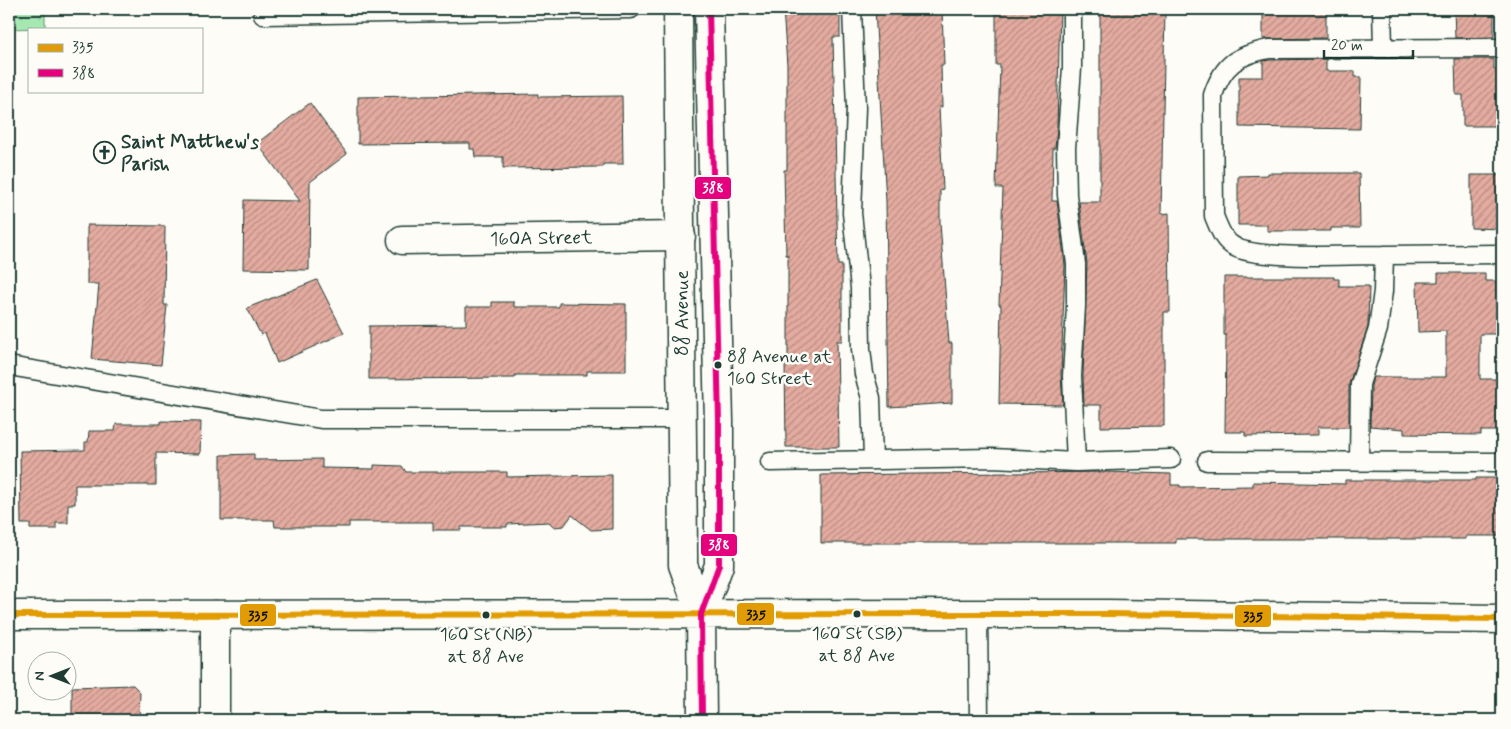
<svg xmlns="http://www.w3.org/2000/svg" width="1511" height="729" viewBox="0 0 1511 729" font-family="Mynerve,sans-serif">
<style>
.park{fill:url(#park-crowns);stroke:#629273}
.building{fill:url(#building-hatch);stroke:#1f3d34}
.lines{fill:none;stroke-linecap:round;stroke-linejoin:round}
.service-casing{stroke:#1f3d34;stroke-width:21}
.minor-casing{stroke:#1f3d34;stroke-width:31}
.secondary-casing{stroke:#1f3d34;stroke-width:31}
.service{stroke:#fdfcf7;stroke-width:18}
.minor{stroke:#fdfcf7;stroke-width:28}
.secondary{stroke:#fdfcf7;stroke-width:28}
.bus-1-casing{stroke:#fdfcf7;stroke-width:10}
.bus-2-casing{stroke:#fdfcf7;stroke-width:10}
.bus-1{stroke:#e19c05;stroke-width:6}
.bus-2{stroke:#e5007d;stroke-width:6}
.bus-dot{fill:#1f3d34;stroke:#fdfcf7;stroke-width:2}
.labels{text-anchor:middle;stroke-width:5;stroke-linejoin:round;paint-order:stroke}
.bus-label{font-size:18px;fill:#1f3d34;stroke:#fdfcf7}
.poi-label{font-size:19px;font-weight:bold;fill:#1f3d34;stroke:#fdfcf7;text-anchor:start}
.street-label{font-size:19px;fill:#1f3d34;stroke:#fdfcf7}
.line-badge{stroke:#fdfcf7;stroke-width:2}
.badge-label{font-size:14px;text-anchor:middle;font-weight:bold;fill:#fff}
.pale-badge-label{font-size:14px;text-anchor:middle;font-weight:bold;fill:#111}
</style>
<defs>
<pattern id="park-crowns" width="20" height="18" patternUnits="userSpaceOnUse" patternTransform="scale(1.25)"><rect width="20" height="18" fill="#a6e8b2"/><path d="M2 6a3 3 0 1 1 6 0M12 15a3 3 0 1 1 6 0" fill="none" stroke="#8ec89a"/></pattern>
<pattern id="building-hatch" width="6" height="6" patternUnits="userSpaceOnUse" patternTransform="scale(1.25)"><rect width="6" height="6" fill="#e4aba0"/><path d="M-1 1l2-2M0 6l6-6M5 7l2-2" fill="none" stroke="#b88c83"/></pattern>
</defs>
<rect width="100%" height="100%" fill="#fdfcf7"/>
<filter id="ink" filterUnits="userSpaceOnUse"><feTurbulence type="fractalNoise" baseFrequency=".02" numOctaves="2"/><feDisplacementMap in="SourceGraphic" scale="10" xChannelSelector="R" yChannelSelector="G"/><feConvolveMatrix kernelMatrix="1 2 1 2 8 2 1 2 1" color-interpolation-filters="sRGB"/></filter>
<g filter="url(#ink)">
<path class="park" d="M9 9H45V28L9 29Z"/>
<path class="building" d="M783 9H840V37H833L838 265H842V341H837L839 447H786L785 360H788V255H786L784 170H787V65Z
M875 9 942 10 944 65H941L942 107H939L943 189 940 190V223L949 343H952V403L889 407 886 201Z
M996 9H1060L1057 128 1055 148H1053L1052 201H1057L1065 265 1061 375 1063 405 999 404 1001 305H999L1003 188H996L1000 65H996Z
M1100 9H1165L1161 214 1169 213 1170 312H1164V426L1101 427V405H1084L1083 376 1087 264 1079 202H1100Z
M1263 9H1326V38L1263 39Z
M1454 9H1494V37L1455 38Z
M1326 59V71H1355V77H1361L1360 129 1239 127V77H1263V61L1270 60Z
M1455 59H1494V69H1502V126H1463V95H1456Z
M538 94V97L622 96 623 164H603V167L503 168V157H475L474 149H470V143L358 144V97Z
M310 103 347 154 310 182 309 270 243 269 244 200 300 201 257 143Z
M1268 173H1359L1360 228H1331V231H1267V225H1238V176L1268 175Z
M1471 175H1502V229L1471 228Z
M87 225 165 226 164 305H167L161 365 92 359 99 284H87Z
M1438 273H1485V281H1496L1497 334H1480V379H1499V431H1481V435L1404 434V429L1370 426 1371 386 1373 377H1446V331L1418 332 1417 282H1438Z
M1224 277H1334V279H1339V286H1369L1368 327 1349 384V427H1318V435L1245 436V432H1225L1226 335H1224Z
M317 280 344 333 277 363 265 333 261 335 247 308Z
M492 302H514V307H559V303L626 304V371H587V375H515V378L369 379V326L466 325V307H492Z
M161 421 201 422 200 454 156 453V485H75V504H68V523H56V529H30V524H21L20 451 85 450V442H88L89 431H115L116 424H161Z
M254 454V460L322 459V468L374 469V465L402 466 406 472H507V477L612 475V529L591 530 572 515 564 526 554 527 549 522 507 524V527H461V530H433V522H349V527H275L274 520H221V455Z
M1106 472 1171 474V485H1180V487L1253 486V482L1345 484V480H1476V478H1502V536H1466V539H1176V543H821V475Z
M133 685 140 692 139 720H72V687Z"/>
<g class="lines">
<defs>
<path id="service" d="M852 9 856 108 852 213 860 288 861 349 864 374 871 398 873 459
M1072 9V68L1066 148 1067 195 1076 264V306L1072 376 1076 462
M1382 9 1383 47
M263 15 631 9
M1384 255 1502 254
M9 366 321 419H682
M1207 461 1502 462
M770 462 992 458 1076 462 1171 459
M1359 462 1360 384 1378 329 1383 291 1384 255C1354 255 1257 260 1235 247 1223 241 1219 228 1214 216L1213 95C1223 64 1238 55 1269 49L1502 48
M978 614 979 720"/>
<path id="minor" d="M402 240 681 236
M215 720V615"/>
<path id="secondary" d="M678 9 683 553V565L701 614 702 720
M701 614 719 565V421L709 9
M9 615 1108 614 1502 619"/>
</defs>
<use href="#service" class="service-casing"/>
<use href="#minor" class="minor-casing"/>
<use href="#secondary" class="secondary-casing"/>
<use href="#service" class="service"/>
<use href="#minor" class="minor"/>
<use href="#secondary" class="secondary"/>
<defs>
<path id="bus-1" d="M9 615 1108 614 1502 619"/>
<path id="bus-2" d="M702 720 701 614 719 565V421L709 9"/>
</defs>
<use href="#bus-1" class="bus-1-casing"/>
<use href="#bus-2" class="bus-2-casing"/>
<use href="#bus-1" class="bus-1"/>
<use href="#bus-2" class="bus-2"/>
</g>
</g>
<defs>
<symbol id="church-ring" viewBox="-11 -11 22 22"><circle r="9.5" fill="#fdfcf7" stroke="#1f3d34" stroke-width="1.5"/><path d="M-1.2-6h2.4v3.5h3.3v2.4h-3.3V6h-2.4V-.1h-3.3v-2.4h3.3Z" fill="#1f3d34"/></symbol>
</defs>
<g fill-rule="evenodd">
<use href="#church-ring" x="92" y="140" width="25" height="25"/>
</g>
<g class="bus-dot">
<circle cx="718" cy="365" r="4.5"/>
<circle cx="857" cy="614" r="4.5"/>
<circle cx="486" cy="615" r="4.5"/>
</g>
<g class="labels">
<g class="bus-label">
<text x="727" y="362" text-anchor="start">88 Avenue at<tspan x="727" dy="22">160 Street</tspan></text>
<text x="857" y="639">160 St (SB)<tspan x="857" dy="22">at 88 Ave</tspan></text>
<text x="486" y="640">160 St (NB)<tspan x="486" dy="22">at 88 Ave</tspan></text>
</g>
<g class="poi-label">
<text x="121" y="148">Saint Matthew's<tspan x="121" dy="22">Parish</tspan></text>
</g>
<g class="street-label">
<text transform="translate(541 237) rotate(-1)" y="7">160A Street</text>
<text transform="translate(681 313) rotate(-90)" y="7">88 Avenue</text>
</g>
</g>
<g class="line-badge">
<rect x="694" y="176" width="38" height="24" rx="5" fill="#e5007d"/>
<rect x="700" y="533" width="38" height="24" rx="5" fill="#e5007d"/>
<rect x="736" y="602" width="39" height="24" rx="5" fill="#e19c05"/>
<rect x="239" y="603" width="38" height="24" rx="5" fill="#e19c05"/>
<rect x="1234" y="604" width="38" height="24" rx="5" fill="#e19c05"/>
</g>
<g class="badge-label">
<text x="713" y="192">388</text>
<text x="719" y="549">388</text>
</g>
<g class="pale-badge-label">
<text x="756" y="619">335</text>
<text x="258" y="620">335</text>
<text x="1253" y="621">335</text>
</g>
<rect width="1511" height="729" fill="none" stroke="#fdfcf7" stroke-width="30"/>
<rect x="15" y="15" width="1481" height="699" fill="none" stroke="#1f3d34" stroke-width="2" filter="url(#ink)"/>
<rect x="28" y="28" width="175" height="65" fill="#fdfcf7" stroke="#a4b0a9"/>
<rect x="38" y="44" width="25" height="8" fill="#e19c05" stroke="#a4b0a9"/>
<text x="72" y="52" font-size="15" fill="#1f3d34">335</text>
<rect x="38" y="69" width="25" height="8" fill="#e5007d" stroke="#a4b0a9"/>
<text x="72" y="78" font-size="15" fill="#1f3d34">388</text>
<g transform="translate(52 676) rotate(270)"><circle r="24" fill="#fdfcf7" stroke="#a4b0a9"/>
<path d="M0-4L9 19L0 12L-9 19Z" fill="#1f3d34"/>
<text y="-8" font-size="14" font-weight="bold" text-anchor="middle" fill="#1f3d34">N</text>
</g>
<path d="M1324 50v8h89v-8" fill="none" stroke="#1f3d34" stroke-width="2.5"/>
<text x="1331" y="50" font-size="15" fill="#1f3d34" stroke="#fdfcf7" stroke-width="4" paint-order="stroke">20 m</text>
</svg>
